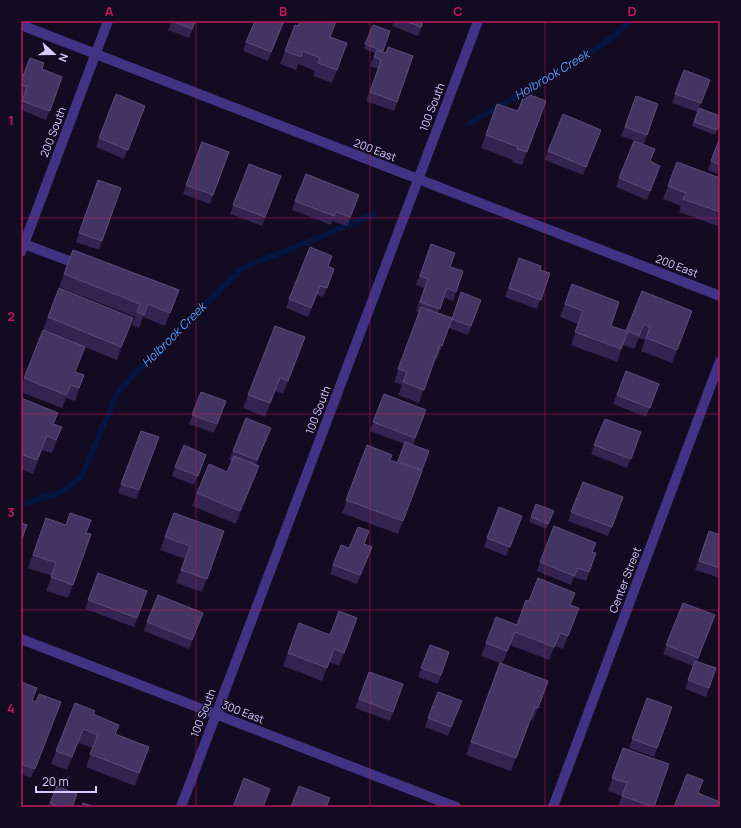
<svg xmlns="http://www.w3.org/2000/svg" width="741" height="828" viewBox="0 0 741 828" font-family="Manrope,sans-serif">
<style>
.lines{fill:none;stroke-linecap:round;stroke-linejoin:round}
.stream{stroke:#061440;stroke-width:6}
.minor{stroke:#403384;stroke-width:10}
.wall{fill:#322350}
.shaded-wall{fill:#1d1235}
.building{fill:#433563;stroke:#5b4d7b}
.grid{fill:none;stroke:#c2185b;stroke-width:1;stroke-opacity:0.55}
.labels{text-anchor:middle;stroke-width:3;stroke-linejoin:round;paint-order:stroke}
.street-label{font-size:11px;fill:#d8ccff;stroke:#120b21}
.water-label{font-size:12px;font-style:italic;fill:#5a9eff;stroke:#120b21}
.neatline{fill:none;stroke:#c2185b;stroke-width:1.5}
.grid-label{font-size:13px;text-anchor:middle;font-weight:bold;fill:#c2185b}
</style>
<rect width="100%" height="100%" fill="#120b21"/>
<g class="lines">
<path class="stream" d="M470 123 582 59 611 38 630 21
M21 504 56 494 81 478 117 394 155 351 193 317 243 268 322 236 374 214"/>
<path class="minor" d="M21 25 720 296
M24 244 80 265
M21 252 108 21
M21 639 456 807
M181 807 478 21
M553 807 720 361"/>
</g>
<path class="wall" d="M172 21H196L189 38 168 30Z
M284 21 268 61 243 51 246 42Z
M394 21H424L418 36 392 26Z
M295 25 347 43 332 83 313 76 315 71 298 64 296 70 280 64Z
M373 25 390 31 382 52 386 53 413 56 394 111 366 101 378 69 370 66 375 53 364 49Z
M42 69 62 77 46 120 21 110V105L24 96 21 95V81Z
M684 70 710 80 697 112 672 103Z
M636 96 658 104 644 144 621 136Z
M546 101 522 165 512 162 513 160 481 148 497 104 518 111Z
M145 106 124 159 96 147 99 138Z
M699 108 720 121 715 135 692 126Z
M601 130 583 175 545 160 548 151Z
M720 137V175L708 170Z
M202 142 229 152 210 204 183 194Z
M650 161 657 175 647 200 616 187 619 178Z
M677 162 720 178V227L679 212 681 206 663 199Z
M249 164 281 176 262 226 230 214Z
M98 180 121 188 99 250 76 242Z
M295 201 356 204 347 226 332 221 331 225 292 210Z
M431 244 450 267 463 271 453 301 443 297 438 313 452 318 481 300 468 335 449 328 437 359 435 358 419 403 398 395 402 385 394 382 419 312 416 311 424 288 416 285Z
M73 250 179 290 165 326 143 317 139 328 132 325 135 317 59 287Z
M519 258 540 270 550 273 537 309 505 297Z
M328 267 331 278 323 297 317 295 308 317 286 308 289 299Z
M572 284 611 326 626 331 642 291 692 311 672 363 641 351 645 340 639 338 634 349 623 345 617 362 571 345 578 324 560 317Z
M48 317 129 331 117 360 43 330Z
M305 337 283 394 275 391 265 417 243 408 248 395Z
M626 371 659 384 646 417 613 404Z
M75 372 84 375 75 401 66 398 62 408 21 392V386L24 378Z
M201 392 226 401 214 433 189 424Z
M384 394 426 410 413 445 429 451 398 534 342 513 367 445 390 460 397 462 404 444 370 431Z
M21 398 53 424 57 440 52 453 42 450 33 474 21 469Z
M605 419 641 432 627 468 591 454Z
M141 431 159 437 136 499 118 493Z
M267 437 256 465 259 466 236 524 192 506 197 493 227 472 232 461 229 460 233 451Z
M206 455 194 485 172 476 175 467Z
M583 482 623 497 608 536 568 521Z
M554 511 546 529 529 522 531 517Z
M174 513 224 531 202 592 176 583 185 559 160 550Z
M522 516 506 556 484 547 487 538Z
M46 518 86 533 73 585 68 598 46 591 52 576 28 568Z
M709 531 720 535V578L695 570Z
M364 544 369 556 357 584 330 574 333 565 349 548Z
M593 552V562L586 581 574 577 571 585 537 571 540 562Z
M98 573 147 591 134 627 85 609Z
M529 601 571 605 574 621 563 649 555 646 549 660 510 645 502 664 548 681 533 721 530 720 511 771 466 755 500 663 481 656 486 643 517 625Z
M683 603 715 615 697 662 716 668 706 697 685 689 693 666 663 654Z
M357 618 339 666 329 662 322 681 283 666 299 623 330 635Z
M147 622H200L189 649 144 631Z
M430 645 449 652 438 684 418 677Z
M369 672 403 684 390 721 355 708Z
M21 682 32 700 36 702H61L31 778 21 774Z
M647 698 672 707 654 757 629 748Z
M462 701 448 736 425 727 428 718Z
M75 703 93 714 116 734 149 747 135 786 86 767 93 748 78 743 67 770 51 764Z
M623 748 654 807H618L622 796 608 791Z
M57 786 72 807H48Z"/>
<path class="shaded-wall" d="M601 130 598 139 583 175 586 167Z
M133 318 129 331 117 360 121 347Z
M259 466 254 479 236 524 240 511Z"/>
<path class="building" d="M172 21H195L192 29Z
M255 21H284L271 52 246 42Z
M300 21H336L330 37 347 43 337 70 318 63 320 58 303 51 301 57 285 51 295 25 298 26Z
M405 21H423L421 27Z
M373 25 390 31 383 51 365 44Z
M388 47 413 56 397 102 370 92 381 60 374 57 377 50 386 53Z
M30 58 44 63 42 69 62 77 50 111 22 101 27 87 21 85V81Z
M684 70 710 80 701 103 675 94Z
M525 93 546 101 527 152 517 149 518 147 486 135 497 104 518 111Z
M116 94 145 106 128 150 99 138Z
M636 96 658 104 647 135 625 127Z
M699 108 720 116V121L717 130 694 122Z
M563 114 601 130 586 167 548 151Z
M720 137V165L711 161Z
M634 141 655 149 650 161 660 166 650 191 619 178Z
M202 142 229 152 213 195 186 185Z
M677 162 720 178V212L683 199 686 193 668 186Z
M249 164 281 176 265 217 233 205Z
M306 174 359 195 350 217 336 212 334 216 295 201Z
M98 180 121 188 102 241 79 233Z
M431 244 455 253 450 267 463 271 456 292 447 288 440 309 420 302 428 279 420 276Z
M310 247 332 256 328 266 334 269 327 288 320 286 311 308 289 299Z
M73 250 179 290 170 313 148 304 144 315 137 312 140 304 64 274Z
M519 258 541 266 540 270 550 273 541 300 509 288Z
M572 284 619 302 611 326 626 331 642 291 692 311 677 350 646 338 650 327 644 324 639 336 628 331 621 349 575 332 583 311 565 304Z
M59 288 133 318 121 347 48 317Z
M461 292 481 300 471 326 452 319Z
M421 307 452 318 442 346 440 345 424 390 403 382 407 372 398 369Z
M275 326 305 337 288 381 280 378 270 403 248 395Z
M43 330 85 347 75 372 84 375 79 388 71 385 66 395 24 378Z
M626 371 659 384 650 408 617 395Z
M201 392 226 401 217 424 192 415Z
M384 394 426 410 415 438 373 422Z
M21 398 58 413 53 424 62 427 56 440 47 436 37 460 21 454Z
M246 418 271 428 257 460 233 451Z
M605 419 641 432 631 459 594 445Z
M141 431 159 437 139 490 121 484Z
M405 442 429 451 422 470 398 461Z
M184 445 206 455 198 476 175 467Z
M367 445 392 455 390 460 422 471 403 521 346 500Z
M234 456 259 466 240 511 197 493 209 464 227 472Z
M583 482 623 497 612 527 571 512Z
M536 504 554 511 548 524 531 517Z
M499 507 522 516 510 547 487 538Z
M70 513 91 520 86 533 91 534 73 585 51 577 56 563 33 555 46 518 66 525Z
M174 513 224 531 207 579 181 570 190 546 165 537Z
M21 523 27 525 21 541Z
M554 526 596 543 592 552 596 553 589 572 578 568 574 576 540 562Z
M358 527 369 531 364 544 372 547 360 575 333 565 341 545 349 548Z
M709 531 720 535V568L699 561Z
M98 573 147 591 137 618 88 600Z
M538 578 575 593 570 605 579 608 568 636 560 633 554 647 515 632 507 651 486 643 496 617 517 625 526 600 529 601Z
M158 595 203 613 192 640 147 622Z
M683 603 715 615 698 658 666 645Z
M339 611 357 618 344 653 334 649 327 668 288 653 299 623 330 635Z
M430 645 449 652 441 675 421 668Z
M695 661 716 668 709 688 688 680Z
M500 663 548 681 538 708 535 707 516 758 471 742Z
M369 672 403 684 393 712 359 699Z
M21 682 37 688 32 700 36 702 39 694 61 702 35 769 21 764Z
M438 692 462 701 451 727 428 718Z
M647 698 672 707 657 748 632 739Z
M75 703 95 711 93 714 119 725 115 734 149 747 139 773 90 754 98 735 83 729 72 757 56 751Z
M623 748 669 764 654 807 622 796 627 783 612 778Z
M687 774 703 780 698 793 720 802V807H674Z
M244 778 270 789 263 807H233Z
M57 786 77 794 72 807H59L50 803Z
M299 786 330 798 326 807H291Z
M83 803 95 807H82Z"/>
<path class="grid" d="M196 21V807M370 21V807M545 21V807M21 218H720M21 414H720M21 610H720"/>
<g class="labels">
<g class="street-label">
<text transform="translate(432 107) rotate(-69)" y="4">100 South</text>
<text transform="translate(53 132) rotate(-69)" y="4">200 South</text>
<text transform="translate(375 150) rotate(21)" y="4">200 East</text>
<text transform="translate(677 266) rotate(21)" y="4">200 East</text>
<text transform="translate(318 410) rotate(-69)" y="4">100 South</text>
<text transform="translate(625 580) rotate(-69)" y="4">Center Street</text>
<text transform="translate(243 712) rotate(21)" y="4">300 East</text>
<text transform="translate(203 713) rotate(-69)" y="4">100 South</text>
</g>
<g class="water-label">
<text transform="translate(552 75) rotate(-31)" y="4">Holbrook Creek</text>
<text transform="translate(174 335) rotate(-45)" y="4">Holbrook Creek</text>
</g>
</g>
<rect width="741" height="828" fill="none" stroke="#120b21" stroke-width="44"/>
<g transform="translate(54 54) rotate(111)" stroke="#120b21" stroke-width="3" paint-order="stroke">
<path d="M0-3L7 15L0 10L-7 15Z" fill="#d8ccff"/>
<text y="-6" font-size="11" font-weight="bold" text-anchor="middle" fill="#d8ccff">N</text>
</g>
<path d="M36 786v6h60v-6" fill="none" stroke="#d8ccff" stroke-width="2"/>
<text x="42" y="786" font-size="12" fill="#d8ccff" stroke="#120b21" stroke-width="3" paint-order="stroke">20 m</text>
<rect x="22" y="22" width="697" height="784" class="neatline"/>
<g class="grid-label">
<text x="109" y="16">A</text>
<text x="283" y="16">B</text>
<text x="458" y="16">C</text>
<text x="632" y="16">D</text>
<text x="11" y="125">1</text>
<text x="11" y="321">2</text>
<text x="11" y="517">3</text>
<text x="11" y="713">4</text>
</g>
</svg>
